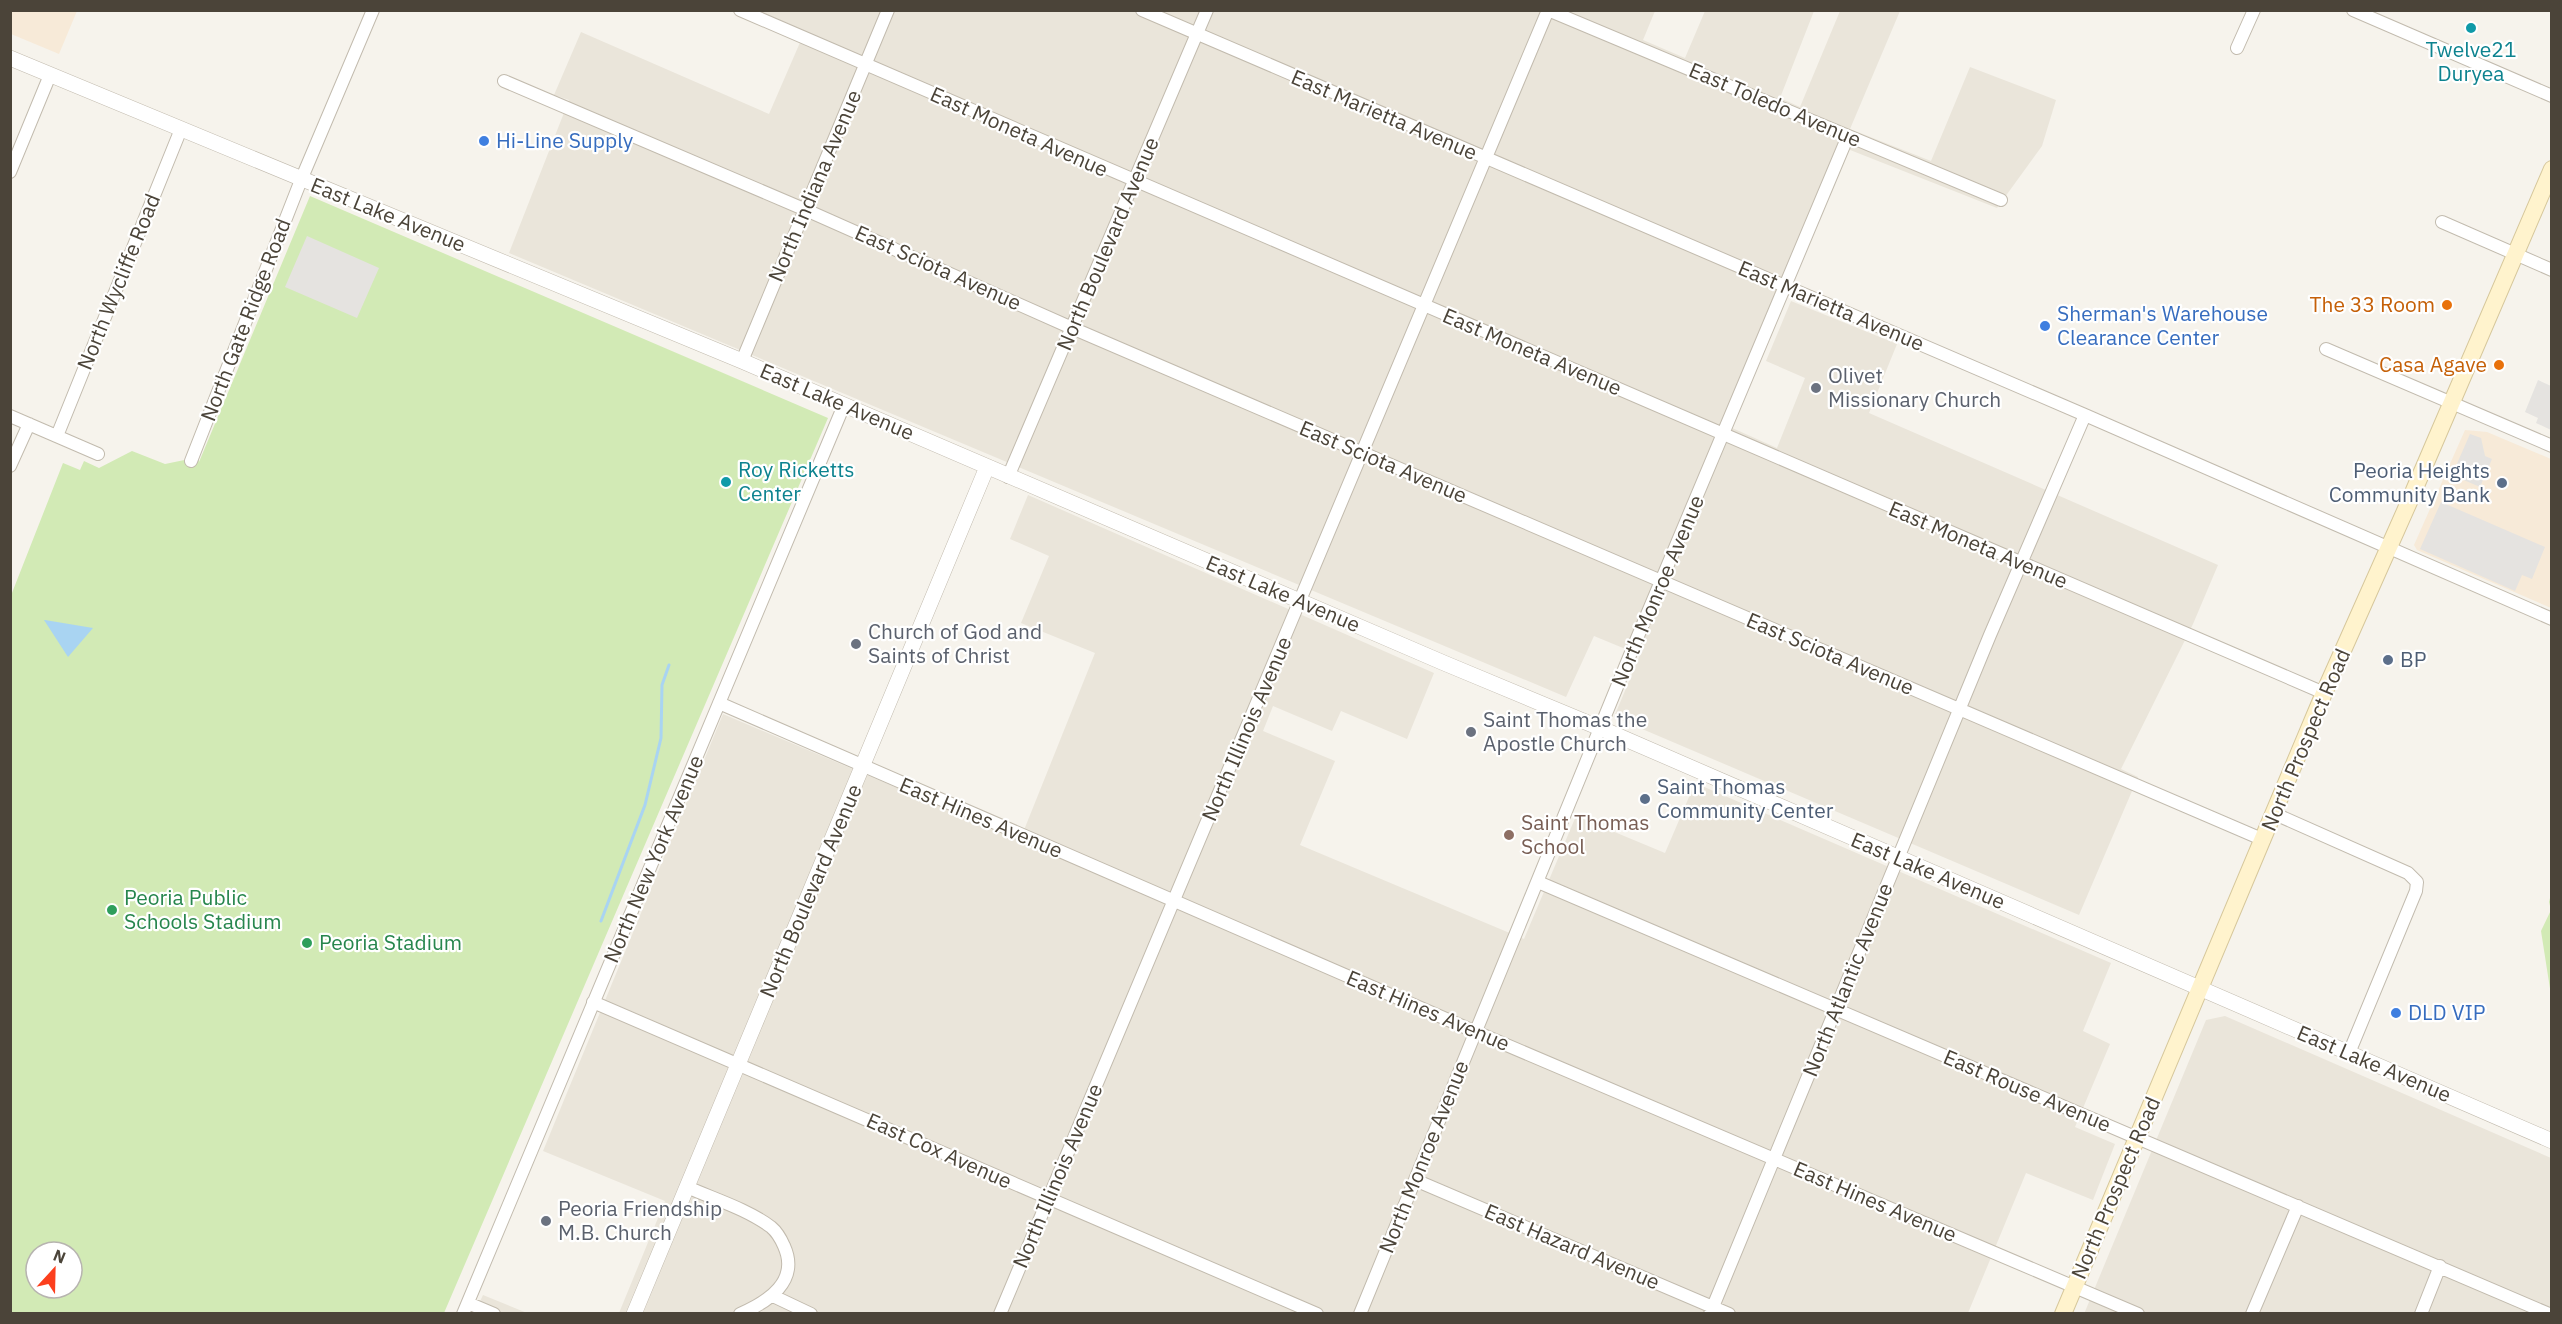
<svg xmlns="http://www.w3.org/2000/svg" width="2562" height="1324" viewBox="0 0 2562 1324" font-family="'IBM Plex Sans',sans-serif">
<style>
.residential{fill:#eae5da}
.commercial{fill:#f7ead8}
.green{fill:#d2eab5;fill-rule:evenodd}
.parking{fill:#e5e3e0}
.water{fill:#a9d4f2}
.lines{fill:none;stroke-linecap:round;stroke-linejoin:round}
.stream{stroke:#a9d4f2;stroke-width:3}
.minor-casing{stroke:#c2bbae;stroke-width:14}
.tertiary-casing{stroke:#c2bbae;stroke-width:16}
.secondary-casing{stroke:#d6c79b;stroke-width:18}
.minor{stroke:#fff;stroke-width:12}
.tertiary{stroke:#fff;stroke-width:15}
.secondary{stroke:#fff3cd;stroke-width:16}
.culture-dot{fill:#0f9aa8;stroke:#fff;stroke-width:2}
.shop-dot{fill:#3f7fe0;stroke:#fff;stroke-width:2}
.food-dot{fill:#e8710a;stroke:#fff;stroke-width:2}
.worship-dot{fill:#6b7280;stroke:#fff;stroke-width:2}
.service-dot{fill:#5c6f8a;stroke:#fff;stroke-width:2}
.education-dot{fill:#8d6e63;stroke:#fff;stroke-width:2}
.leisure-dot{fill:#2e9e5b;stroke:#fff;stroke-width:2}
.labels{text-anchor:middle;stroke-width:4.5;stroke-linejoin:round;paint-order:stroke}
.culture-label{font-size:21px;fill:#0d838f;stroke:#fff}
.street-label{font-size:21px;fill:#4b4439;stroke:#fff}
.shop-label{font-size:21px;fill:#366cbe;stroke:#fff;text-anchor:start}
.food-label{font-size:21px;fill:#c56008;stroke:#fff;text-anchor:end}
.worship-label{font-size:21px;fill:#5b616d;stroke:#fff;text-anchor:start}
.service-label{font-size:21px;fill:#4e5e75;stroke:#fff;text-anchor:start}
.education-label{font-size:21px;fill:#785e54;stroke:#fff;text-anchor:start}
.leisure-label{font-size:21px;fill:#27864d;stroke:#fff;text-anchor:start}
</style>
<rect width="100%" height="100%" fill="#f6f3ec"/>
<path class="residential" d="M759 11H1655L1643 40 1685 58 1705 11H1814L1780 98 1800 107 1840 11H1900L1850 129 1931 161 1970 67 2056 100 2042 146 1997 208 1840 146 1721 423 1777 448 1805 378 1766 361 1791 301 1897 344 1869 413 2218 565 2193 624 2121 769 2138 777 2079 915 1614 717 1640 655 1594 636 1566 697 509 253 569 100 554 95 581 32 769 114 805 31Z
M1028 495 1434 673 1407 739 1341 711 1332 731 1273 706 1263 731 1335 761 1300 845 1524 939 1576 816 1665 853 1695 783 2111 963 2083 1031 2110 1044 2075 1127 2115 1144 2093 1200 2026 1173 1968 1313H619L665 1201 543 1151 723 714 1020 840 1095 653 1021 623 1049 556 1010 539Z
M2225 1016 2551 1158V1313L2084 1314 2206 1020Z
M483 1295 527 1313 474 1314Z"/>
<path class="commercial" d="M10 11 11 10 77 11 59 54 11 34Z
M2465 430 2487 432 2551 459V608L2417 550 2414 545Z"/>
<path class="green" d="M310 196 828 418 444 1313H11L10 598 63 463 80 470 84 461 99 468 132 451 165 464 199 457V462ZM36 1252H72V1288H36Z
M2551 894V995L2541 931 2551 910 2549 902Z"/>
<path class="parking" d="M307 236 379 268 357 318 285 287Z
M2538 380 2551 386V430L2536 423 2538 418 2525 412Z
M2470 434 2481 438 2485 456 2492 459 2480 487 2452 475Z
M2441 502 2545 547 2532 579 2522 575 2515 591 2420 549Z"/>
<path class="water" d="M44 620H45L93 628 68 657Z"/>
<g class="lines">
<path class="stream" d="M601 921 645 805 661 738 662 685 669 665"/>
<defs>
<path id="minor" d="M740 10 2324 693
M1142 10 2085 415 2552 619
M1548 10 2001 200
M2353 10 2552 96
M2237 48 2254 10
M504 81 806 210 1072 328 2264 840
M10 172 50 75
M2442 222 2552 270
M2326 349 2552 446
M742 361 888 10
M10 416 98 454
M57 436 181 129
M191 461 301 180 373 10
M10 466 29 424
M1008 477 1207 10
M719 703 1476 1032 2138 1314
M2275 814 2408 873 2417 882 2416 891 2349 1053
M1538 882 2549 1314
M593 1002 1317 1314
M1415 1180 1729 1314
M687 1187C714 1199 747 1209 771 1227 777 1232 781 1239 784 1246 800 1281 768 1302 740 1314
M773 1296 811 1314
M468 1303 494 1314
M463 1314 844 405
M1000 1314 1548 10
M1360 1314 1630 655 1848 136
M1710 1314 1990 635 2085 415
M2252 1314 2298 1206
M2421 1314 2440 1266"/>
<path id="tertiary" d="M10 58 742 361 1444 663 1600 728 2552 1141
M634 1314 987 467"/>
<path id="secondary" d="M2063 1314 2324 693 2409 502 2552 169"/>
</defs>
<use href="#minor" class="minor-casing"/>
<use href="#tertiary" class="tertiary-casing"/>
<use href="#secondary" class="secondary-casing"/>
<use href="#minor" class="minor"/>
<use href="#tertiary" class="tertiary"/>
<use href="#secondary" class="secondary"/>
</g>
<g class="culture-dot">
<circle cx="2471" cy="28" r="6"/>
<circle cx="726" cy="482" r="6"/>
</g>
<g class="shop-dot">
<circle cx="484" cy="141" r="6"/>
<circle cx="2045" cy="326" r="6"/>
<circle cx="2396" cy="1013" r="6"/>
</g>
<g class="food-dot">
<circle cx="2447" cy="305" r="6"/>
<circle cx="2499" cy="365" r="6"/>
</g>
<g class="worship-dot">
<circle cx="1816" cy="388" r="6"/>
<circle cx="856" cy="644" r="6"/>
<circle cx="1471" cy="732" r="6"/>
<circle cx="546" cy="1221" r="6"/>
</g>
<g class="service-dot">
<circle cx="2502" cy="483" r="6"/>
<circle cx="2388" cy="660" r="6"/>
<circle cx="1645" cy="799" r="6"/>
</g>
<circle class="education-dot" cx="1509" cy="835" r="6"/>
<g class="leisure-dot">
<circle cx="112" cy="910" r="6"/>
<circle cx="307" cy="943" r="6"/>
</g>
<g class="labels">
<g class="culture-label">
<text x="2471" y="57">Twelve21<tspan x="2471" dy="24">Duryea</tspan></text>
<text x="738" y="477" text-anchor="start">Roy Ricketts<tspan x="738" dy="24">Center</tspan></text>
</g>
<g class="street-label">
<text transform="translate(1775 105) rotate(23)" y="7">East Toledo Avenue</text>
<text transform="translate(1384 115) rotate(23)" y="7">East Marietta Avenue</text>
<text transform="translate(1019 132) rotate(24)" y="7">East Moneta Avenue</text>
<text transform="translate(815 186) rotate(-67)" y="7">North Indiana Avenue</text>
<text transform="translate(388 215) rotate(22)" y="7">East Lake Avenue</text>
<text transform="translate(1108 244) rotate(-67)" y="7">North Boulevard Avenue</text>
<text transform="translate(938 268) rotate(24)" y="7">East Sciota Avenue</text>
<text transform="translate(119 282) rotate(-68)" y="7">North Wycliffe Road</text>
<text transform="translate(1831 306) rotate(23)" y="7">East Marietta Avenue</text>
<text transform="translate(246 320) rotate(-69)" y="7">North Gate Ridge Road</text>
<text transform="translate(1532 352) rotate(23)" y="7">East Moneta Avenue</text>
<text transform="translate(837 402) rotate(23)" y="7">East Lake Avenue</text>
<text transform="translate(1383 462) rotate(23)" y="7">East Sciota Avenue</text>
<text transform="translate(1978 545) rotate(23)" y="7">East Moneta Avenue</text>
<text transform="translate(1658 591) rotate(-67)" y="7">North Monroe Avenue</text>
<text transform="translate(1283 594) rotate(23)" y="7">East Lake Avenue</text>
<text transform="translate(1830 654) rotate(23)" y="7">East Sciota Avenue</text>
<text transform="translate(1247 729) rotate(-67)" y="7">North Illinois Avenue</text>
<text transform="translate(2306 740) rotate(-67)" y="7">North Prospect Road</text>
<text transform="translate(981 818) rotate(23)" y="7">East Hines Avenue</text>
<text transform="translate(654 859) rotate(-67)" y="7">North New York Avenue</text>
<text transform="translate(1928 871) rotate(23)" y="7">East Lake Avenue</text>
<text transform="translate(811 891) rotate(-67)" y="7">North Boulevard Avenue</text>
<text transform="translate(1848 980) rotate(-68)" y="7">North Atlantic Avenue</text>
<text transform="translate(1428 1011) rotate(23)" y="7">East Hines Avenue</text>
<text transform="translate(2374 1064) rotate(23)" y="7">East Lake Avenue</text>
<text transform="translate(2027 1091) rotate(23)" y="7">East Rouse Avenue</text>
<text transform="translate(939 1151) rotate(24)" y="7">East Cox Avenue</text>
<text transform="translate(1424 1157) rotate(-68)" y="7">North Monroe Avenue</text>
<text transform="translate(1058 1176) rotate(-67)" y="7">North Illinois Avenue</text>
<text transform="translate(2116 1188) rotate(-67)" y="7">North Prospect Road</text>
<text transform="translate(1875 1202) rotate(23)" y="7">East Hines Avenue</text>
<text transform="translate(1572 1247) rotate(23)" y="7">East Hazard Avenue</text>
</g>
<g class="shop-label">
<text x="496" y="148">Hi-Line Supply</text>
<text x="2057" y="321">Sherman's Warehouse<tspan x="2057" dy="24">Clearance Center</tspan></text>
<text x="2408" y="1020">DLD VIP</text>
</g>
<g class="food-label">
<text x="2435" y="312">The 33 Room</text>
<text x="2487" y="372">Casa Agave</text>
</g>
<g class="worship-label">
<text x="1828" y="383">Olivet<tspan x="1828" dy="24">Missionary Church</tspan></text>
<text x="868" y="639">Church of God and<tspan x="868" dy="24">Saints of Christ</tspan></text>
<text x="1483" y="727">Saint Thomas the<tspan x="1483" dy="24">Apostle Church</tspan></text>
<text x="558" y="1216">Peoria Friendship<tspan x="558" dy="24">M.B. Church</tspan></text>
</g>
<g class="service-label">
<text x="2490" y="478" text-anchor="end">Peoria Heights<tspan x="2490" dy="24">Community Bank</tspan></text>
<text x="2400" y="667">BP</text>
<text x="1657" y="794">Saint Thomas<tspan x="1657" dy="24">Community Center</tspan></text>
</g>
<g class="education-label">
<text x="1521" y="830">Saint Thomas<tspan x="1521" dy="24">School</tspan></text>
</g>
<g class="leisure-label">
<text x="124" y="905">Peoria Public<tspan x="124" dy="24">Schools Stadium</tspan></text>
<text x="319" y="950">Peoria Stadium</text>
</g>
</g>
<rect width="2562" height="1324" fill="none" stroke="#4b4439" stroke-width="24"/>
<g transform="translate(54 1270) rotate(22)"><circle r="28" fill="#ffffff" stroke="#b7b4b0" stroke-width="1.5"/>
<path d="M0-4.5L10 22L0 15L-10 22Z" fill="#fc3f1d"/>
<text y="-9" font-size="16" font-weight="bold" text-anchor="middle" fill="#4b4439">N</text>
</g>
</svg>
